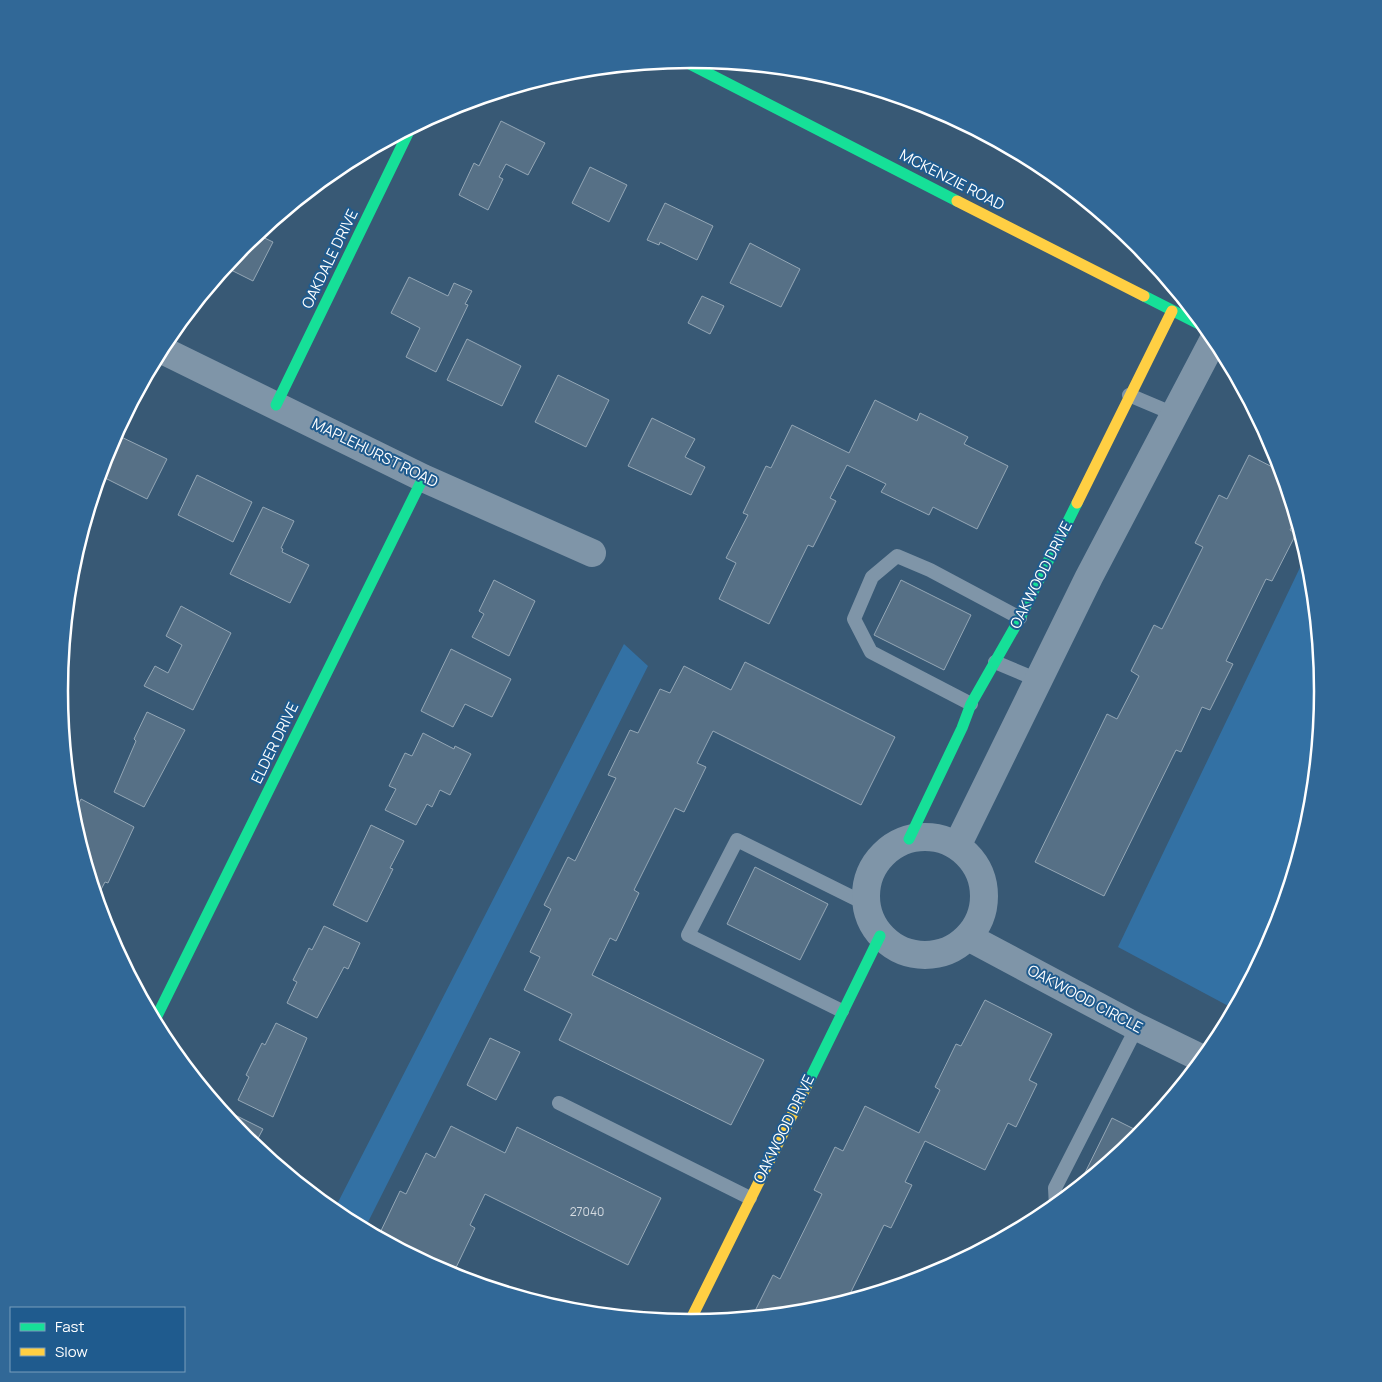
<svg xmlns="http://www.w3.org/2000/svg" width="1382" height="1382" viewBox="0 0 1382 1382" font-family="Manrope,sans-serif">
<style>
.green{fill:#3371a4}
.building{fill:#567086;stroke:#94a7b6}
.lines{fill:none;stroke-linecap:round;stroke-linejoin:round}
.lane{stroke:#7f95a8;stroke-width:14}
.street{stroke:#7f95a8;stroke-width:28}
.fast{stroke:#16e098;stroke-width:11}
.slow{stroke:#ffcf43;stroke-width:11}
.labels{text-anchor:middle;stroke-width:4;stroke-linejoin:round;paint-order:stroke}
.number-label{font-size:12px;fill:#d5dbe1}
.street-label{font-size:15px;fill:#fff;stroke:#1f5b8e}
.rim{fill:none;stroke:#fff;stroke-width:2.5}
</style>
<rect width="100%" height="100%" fill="#385975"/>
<path class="green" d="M1307 553 1311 568 1323 691 1311 815 1275 933 1234 1009 1118 947Z
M624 644 648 666 364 1230 333 1212Z"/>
<path class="building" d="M501 121 545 143 528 175 506 164 499 177 503 179 488 210 459 195 474 163 479 166Z
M590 167 627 185 609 222 572 203Z
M665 203 713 226 697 260 660 242 659 245 647 240Z
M256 234 273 242 253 281 225 267 244 244Z
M750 243 800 269 781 307 730 283Z
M409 277 448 296 454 283 472 291 465 304 468 305 436 372 406 357 420 328 391 313Z
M702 296 724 306 710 334 688 323Z
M467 339 521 366 502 406 447 380Z
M558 375 609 400 586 447 535 422Z
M875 400 917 421 920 413 968 437 964 444 1008 466 977 529 933 507 929 515 881 492 886 484 847 465 830 498 836 501 813 547 808 545 769 624 719 599 736 563 726 558 748 515 743 513 766 466 771 468 792 425 849 453Z
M652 418 695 439 685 457 705 467 691 495 628 466Z
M115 434 167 459 147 499 99 475 107 449Z
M1249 455 1282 472 1296 518 1290 530 1296 534 1272 581 1266 579 1226 661 1233 664 1210 710 1202 707 1181 752 1176 750 1104 896 1035 862 1107 714 1117 719 1139 676 1131 671 1154 625 1162 629 1203 547 1195 543 1219 495 1227 499Z
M197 475 252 502 233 542 178 515Z
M263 507 294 521 281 548 283 549 282 552 309 565 290 603 230 574Z
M494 580 535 601 509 656 472 637 484 614 479 611Z
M901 580 971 615 944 670 874 635Z
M181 606 231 633 193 710 144 686 155 666 168 673 182 645 166 636Z
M451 649 511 679 492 717 465 704 453 727 421 711Z
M745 662 895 737 861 805 713 731 697 763 706 767 684 812 675 808 634 890 639 893 616 941 610 938 592 975 764 1060 731 1125 559 1040 572 1014 524 990 540 957 530 952 551 909 544 905 568 857 575 861 616 778 608 775 630 730 638 733 660 689 670 693 684 666 731 690Z
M147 712 185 730 144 807 114 792 136 741 134 739Z
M423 733 454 749 455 746 471 754 450 795 440 790 432 807 427 804 416 825 385 810 396 789 389 786 405 753 412 756Z
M81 799 134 827 108 883 105 882 96 899 76 833 81 823 72 818Z
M371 825 404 841 390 868 393 869 367 922 333 905Z
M755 867 828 904 800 960 727 924Z
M324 926 360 943 348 969 344 967 317 1018 287 1003 297 982 293 980 309 948 312 950Z
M985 1000 1052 1034 1029 1080 1037 1084 1016 1127 1008 1123 985 1170 925 1141 905 1182 912 1185 891 1228 884 1225 846 1302 814 1311 752 1317 773 1275 780 1279 822 1194 814 1190 835 1147 843 1151 865 1106 919 1133 940 1090 935 1087 956 1044 961 1046Z
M276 1023 307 1038 273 1117 238 1100 249 1077 246 1075 262 1043 265 1045Z
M490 1038 520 1052 496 1100 467 1085Z
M231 1113 263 1129 254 1146 228 1119Z
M1112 1118 1142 1133 1078 1187Z
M451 1126 505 1153 517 1127 661 1198 628 1265 485 1194 470 1225 475 1228 452 1276 378 1237 400 1191 406 1194 426 1153 435 1158Z"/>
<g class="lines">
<path class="lane" d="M1129 395 1174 414
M995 662 1038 680
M971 704 871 652 854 619 872 577 897 556 930 570 1020 618
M842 1011 688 935 737 840 866 904
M559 1103 750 1198
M1056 1206 1055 1188 1137 1027"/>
<path class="street" d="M160 349 423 478 592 553
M866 896a59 59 0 1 1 118 0a59 59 0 1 1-118 0Z
M957 846 1089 577 1215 337
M968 937 1137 1027 1203 1059"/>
<path class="fast" d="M682 60 957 201
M1144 296 1207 328
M276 405 411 127
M909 839 962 728 971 704 1020 618 1077 503
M154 1022 423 478
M807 1085 880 936"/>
<path class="slow" d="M957 201 1144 296
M1077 503 1172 311
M689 1323 807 1085"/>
</g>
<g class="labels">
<g class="number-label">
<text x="587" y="1216">27040</text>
</g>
<g class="street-label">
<text transform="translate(952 180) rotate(27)" y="5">MCKENZIE ROAD</text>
<text transform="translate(330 259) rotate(-64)" y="5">OAKDALE DRIVE</text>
<text transform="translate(375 453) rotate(26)" y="5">MAPLEHURST ROAD</text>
<text transform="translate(1041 575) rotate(-63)" y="5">OAKWOOD DRIVE</text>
<text transform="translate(275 743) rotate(-64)" y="5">ELDER DRIVE</text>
<text transform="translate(1085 999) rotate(28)" y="5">OAKWOOD CIRCLE</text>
<text transform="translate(784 1129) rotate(-64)" y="5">OAKWOOD DRIVE</text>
</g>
</g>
<path d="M0 0H1382V1382H0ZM68 691a623 623 0 1 1 1246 0a623 623 0 1 1-1246 0Z" fill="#316897" fill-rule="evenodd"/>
<path class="rim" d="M68 691a623 623 0 1 1 1246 0a623 623 0 1 1-1246 0Z"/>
<rect x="10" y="1307" width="175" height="65" fill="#1f5b8e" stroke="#799dbb"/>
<rect x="20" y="1323" width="25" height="8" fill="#16e098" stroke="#799dbb"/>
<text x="55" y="1332" font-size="15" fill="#ffffff">Fast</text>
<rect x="20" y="1348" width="25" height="8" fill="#ffcf43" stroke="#799dbb"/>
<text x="55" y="1357" font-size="15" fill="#ffffff">Slow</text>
</svg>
